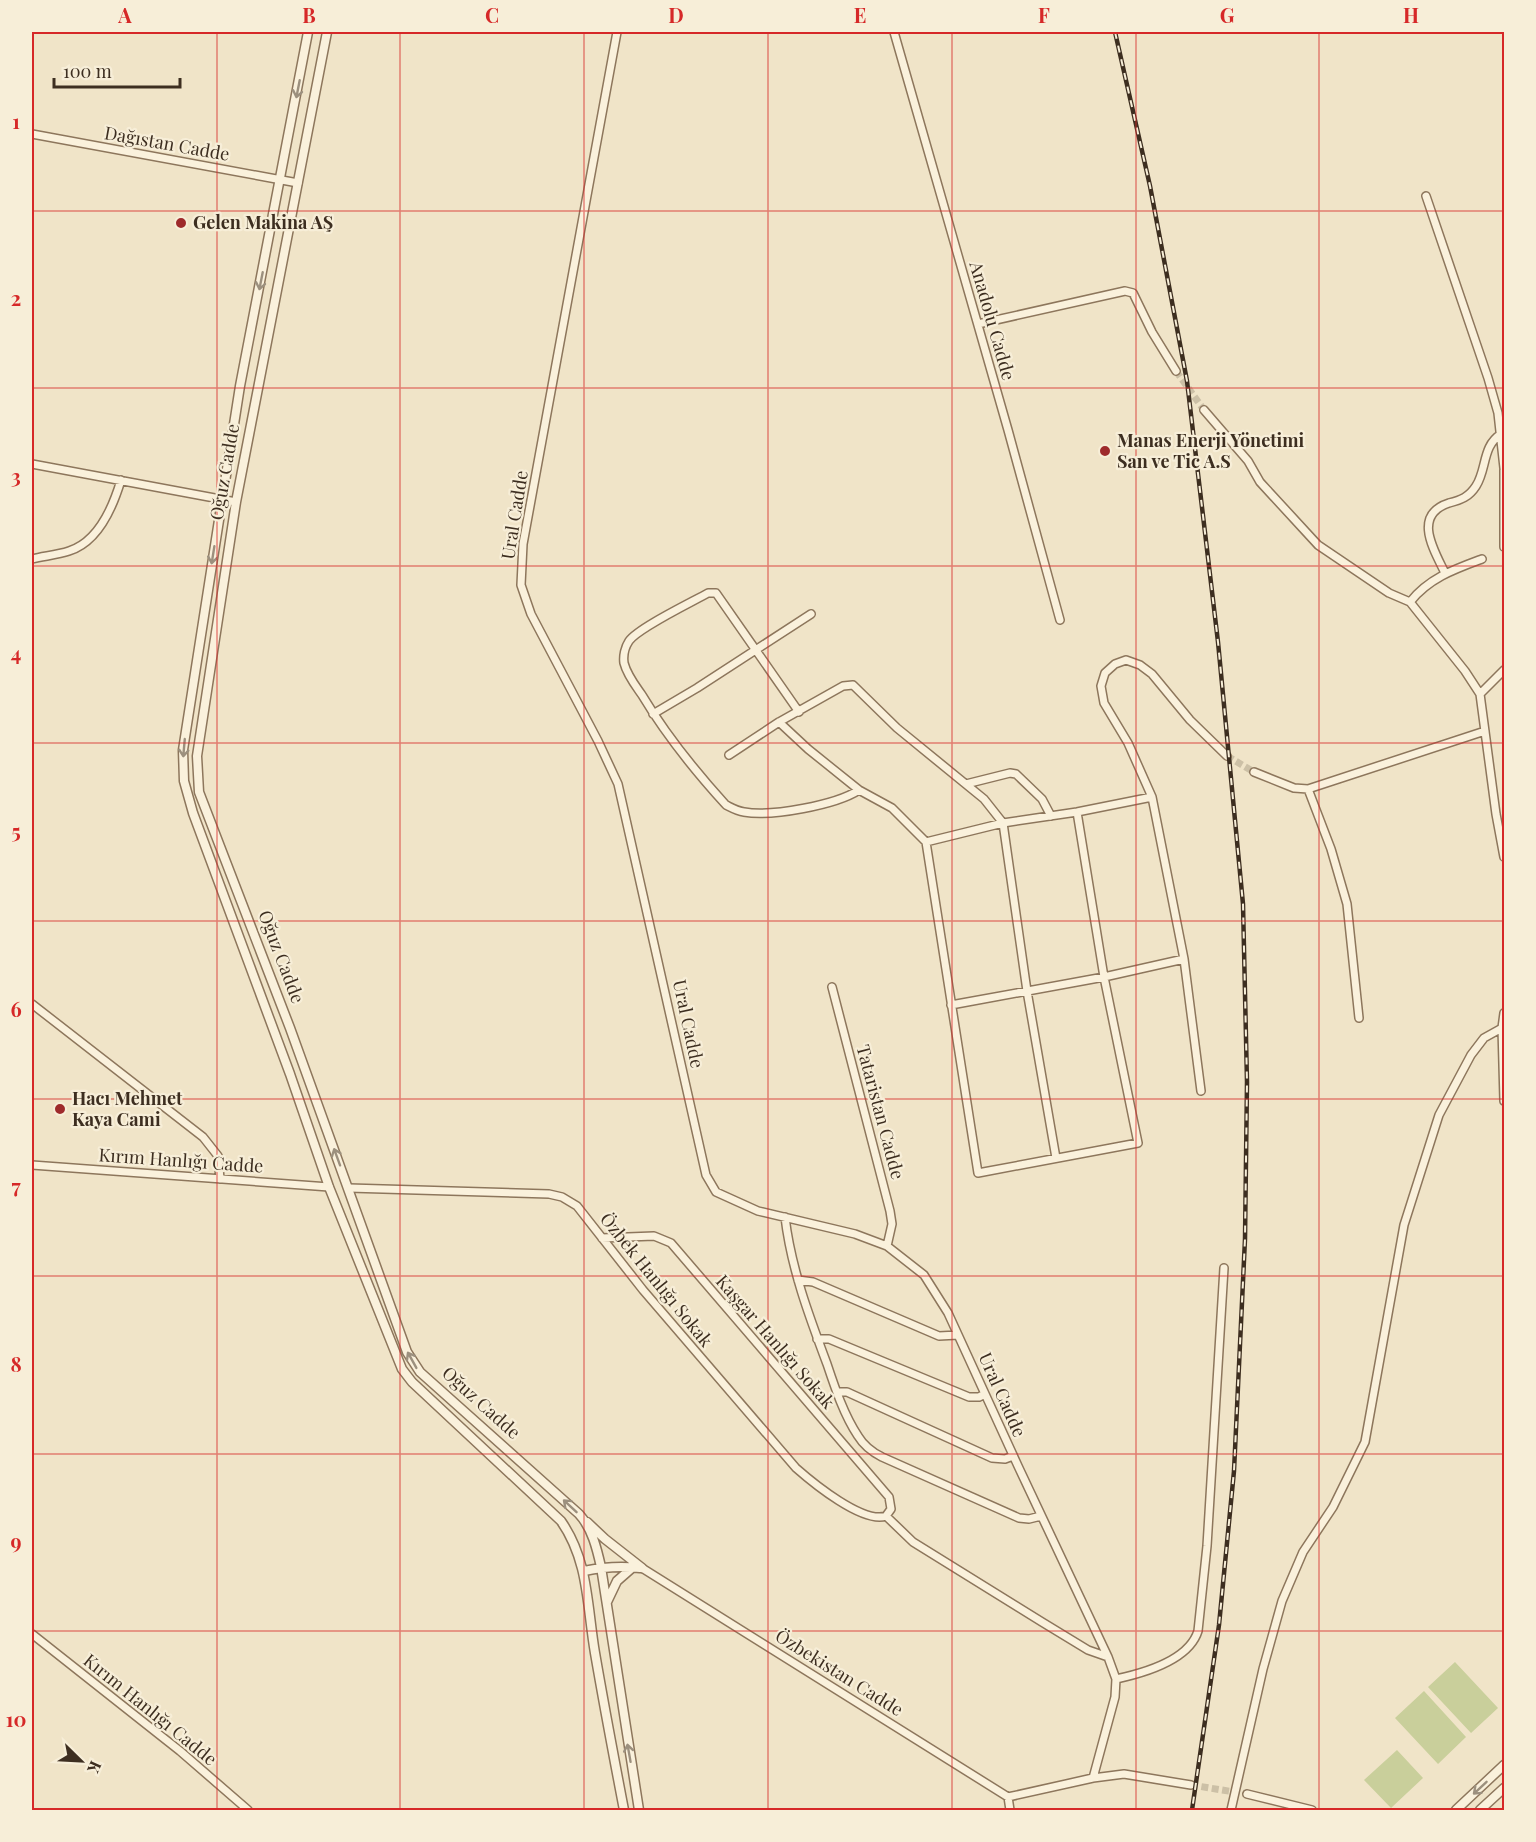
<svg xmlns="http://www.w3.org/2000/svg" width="1536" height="1842" viewBox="0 0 1536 1842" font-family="'Playfair Display',serif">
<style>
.green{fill:#c9cf9b}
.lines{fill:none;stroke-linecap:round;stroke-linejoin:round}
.minor-tunnel{stroke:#ccc0a6;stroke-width:7;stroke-dasharray:7 3.5;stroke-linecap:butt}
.minor-casing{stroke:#8d765c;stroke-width:10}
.tertiary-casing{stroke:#8d765c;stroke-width:11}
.minor{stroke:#faf1dc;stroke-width:7}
.tertiary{stroke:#faf1dc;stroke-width:8}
.rail-casing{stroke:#3d2e20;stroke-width:4.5}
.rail{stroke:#f7eed8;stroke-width:2;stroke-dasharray:7;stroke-linecap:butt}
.oneway{stroke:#9c907e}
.grid{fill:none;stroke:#d62828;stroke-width:1.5;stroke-opacity:0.55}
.poi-dot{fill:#9e2a2b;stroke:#f7eed8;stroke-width:2}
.labels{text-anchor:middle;stroke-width:4.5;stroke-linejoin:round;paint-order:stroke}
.street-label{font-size:18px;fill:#3d2e20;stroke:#f7eed8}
.poi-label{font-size:18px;font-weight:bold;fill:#3d2e20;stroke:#f7eed8;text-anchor:start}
.neatline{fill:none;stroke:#d62828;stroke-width:2}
.grid-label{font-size:20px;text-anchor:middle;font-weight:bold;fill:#d62828}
</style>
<rect width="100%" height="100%" fill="#f0e4c8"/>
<path class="green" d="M1455 1662 1498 1708 1471 1733 1428 1687Z
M1424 1691 1466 1737 1438 1764 1395 1718Z
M1397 1750 1423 1778 1391 1808 1364 1780Z"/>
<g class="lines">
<path class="minor-tunnel" d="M1176 371 1204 410
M1227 756 1254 772
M1191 1785 1247 1794"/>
<defs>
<path id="minor" d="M617 32 523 544 521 585 531 614 598 741 618 784 706 1175 716 1192 758 1211 855 1234 887 1246 924 1275 948 1313 1018 1466 1108 1657 1116 1679 1115 1697 1093 1778 1008 1797
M894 32 1008 430 1060 620
M32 134 298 183
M1426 196 1488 378 1498 413 1504 468
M978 324 1125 291 1133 293 1152 332 1176 371
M1204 410 1248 461 1260 482 1318 545 1389 593 1410 602 1465 671 1480 694 1496 814 1504 857
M32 464 236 502
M1504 470V547
M32 559C44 556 57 555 69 551 98 542 113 507 121 480
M1445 573C1434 550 1412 515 1449 503 1461 500 1469 497 1476 486 1487 469 1482 446 1501 434
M1410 602C1429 578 1455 569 1482 559
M1480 694 1504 670
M799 712 716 593H708C692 602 638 628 629 641 625 647 623 656 624 663 627 675 635 685 642 695 666 735 695 771 726 805 732 808 737 811 744 812 771 817 836 805 859 790
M653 714 697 688 811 614
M779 722 808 749 859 790 892 808 926 842 978 1173 1138 1143 1104 977 1077 812
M729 755 779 722 843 686 853 685 897 728 984 799 1003 823 1027 991 1056 1158
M1254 772 1294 788 1308 789 1485 731
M966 784 1010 773 1016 774 1042 799 1051 816
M1308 789 1331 849 1347 904 1359 1018
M926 842 1003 823 1077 812 1152 797
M832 987 890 1211 892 1224 887 1246
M32 1004 203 1137 218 1156 220 1179
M951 1005 1104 977 1184 959
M1504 1013 1502 1028 1504 1101
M1201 1091 1184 959 1152 797 1128 743 1104 703 1101 686 1105 673 1115 664 1126 660 1140 665 1152 674 1190 720 1227 756
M32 1165 329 1187
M349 1188 549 1194 562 1197 577 1206 643 1290 796 1468C813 1483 863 1524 886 1516
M785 1217C791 1268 809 1316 827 1364 835 1388 844 1415 858 1436 864 1446 872 1452 882 1457L1019 1518 1029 1519 1041 1516
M602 1238 654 1236 671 1243 889 1497 891 1509 886 1516
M798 1280 813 1282 939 1336 958 1335
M817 1339H829L969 1397H979L985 1394
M838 1392H847L992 1458 1005 1459 1013 1456
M886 1516 913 1542 1042 1622 1088 1650 1108 1657
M642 1568 1008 1797 1010 1810
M32 1634 180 1751 248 1810
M1116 1679C1144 1673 1189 1660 1198 1631L1207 1546 1224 1268
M1093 1778 1124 1774 1191 1785
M1247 1794 1312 1810
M1231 1810 1263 1669 1282 1601 1303 1552 1333 1507 1365 1442 1404 1225 1439 1115 1471 1055 1484 1038 1502 1028"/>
<path id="tertiary" d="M308 32 240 386 183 750 184 781 193 813 290 1074 329 1187 402 1369 412 1382 561 1521C589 1561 587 1607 595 1653 604 1705 614 1758 624 1810
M327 32 236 502 197 756 199 792 290 1028 407 1352 420 1372 579 1514C592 1528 597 1549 601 1567L639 1810
M587 1522 605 1539 642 1568
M584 1571C603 1567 621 1566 640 1568
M607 1602 617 1581 633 1567
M1456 1810 1504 1765
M1480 1810 1504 1788"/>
</defs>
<use href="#minor" class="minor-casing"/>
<use href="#tertiary" class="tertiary-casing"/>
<use href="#minor" class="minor"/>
<use href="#tertiary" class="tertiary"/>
<defs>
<path id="rail" d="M1115 32 1150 186 1187 381 1218 642 1243 904 1247 1082 1245 1239 1234 1471 1219 1625 1192 1810"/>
</defs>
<use href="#rail" class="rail-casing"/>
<use href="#rail" class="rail"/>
</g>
<defs><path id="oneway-shaft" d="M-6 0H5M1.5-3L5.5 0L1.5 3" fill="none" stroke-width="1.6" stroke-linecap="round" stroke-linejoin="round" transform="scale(1.5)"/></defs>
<g class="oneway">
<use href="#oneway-shaft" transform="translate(298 89) rotate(101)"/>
<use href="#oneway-shaft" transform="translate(261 281) rotate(101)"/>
<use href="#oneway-shaft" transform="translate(213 555) rotate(99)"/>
<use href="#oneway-shaft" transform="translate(184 748) rotate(95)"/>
<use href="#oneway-shaft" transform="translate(337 1157) rotate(-110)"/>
<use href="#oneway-shaft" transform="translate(412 1360) rotate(-119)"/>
<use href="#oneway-shaft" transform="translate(570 1506) rotate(-137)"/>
<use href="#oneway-shaft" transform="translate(629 1753) rotate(-100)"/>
<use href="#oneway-shaft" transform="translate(1480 1788) rotate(137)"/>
</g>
<path class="grid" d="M217 32V1810M400 32V1810M584 32V1810M768 32V1810M952 32V1810M1136 32V1810M1319 32V1810M32 211H1504M32 388H1504M32 566H1504M32 743H1504M32 921H1504M32 1099H1504M32 1276H1504M32 1454H1504M32 1631H1504"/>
<g class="poi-dot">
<circle cx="181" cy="223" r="6"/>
<circle cx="1105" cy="451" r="6"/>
<circle cx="60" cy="1109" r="6"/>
</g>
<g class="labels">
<g class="street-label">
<text transform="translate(167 144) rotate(10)" y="6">Dağıstan Cadde</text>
<text transform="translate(992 321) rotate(74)" y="6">Anadolu Cadde</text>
<text transform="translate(225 472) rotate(-80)" y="6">Oğuz Cadde</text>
<text transform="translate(515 515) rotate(-81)" y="6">Ural Cadde</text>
<text transform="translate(281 957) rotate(69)" y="6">Oğuz Cadde</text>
<text transform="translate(688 1024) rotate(78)" y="6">Ural Cadde</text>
<text transform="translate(880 1112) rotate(75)" y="6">Tataristan Cadde</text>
<text transform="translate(181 1161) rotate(4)" y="6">Kırım Hanlığı Cadde</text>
<text transform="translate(656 1280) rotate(51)" y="6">Özbek Hanlığı Sokak</text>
<text transform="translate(775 1342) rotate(49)" y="6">Kaşgar Hanlığı Sokak</text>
<text transform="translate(1002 1395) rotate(66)" y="6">Ural Cadde</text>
<text transform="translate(481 1403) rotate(42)" y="6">Oğuz Cadde</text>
<text transform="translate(839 1673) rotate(32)" y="6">Özbekistan Cadde</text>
<text transform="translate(150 1710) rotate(39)" y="6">Kırım Hanlığı Cadde</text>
</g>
<g class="poi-label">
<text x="193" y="229">Gelen Makina AŞ</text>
<text x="1117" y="447">Manas Enerji Yönetimi<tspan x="1117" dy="21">San ve Tic A.S</tspan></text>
<text x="72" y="1105">Hacı Mehmet<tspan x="72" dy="21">Kaya Cami</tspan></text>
</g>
</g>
<rect width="1536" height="1842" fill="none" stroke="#f7eed8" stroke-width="66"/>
<g transform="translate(81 1761) rotate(114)" stroke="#f7eed8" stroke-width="4.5" paint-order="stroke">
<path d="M0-4.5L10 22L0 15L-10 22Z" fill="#3d2e20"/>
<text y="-9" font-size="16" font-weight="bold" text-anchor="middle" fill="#3d2e20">K</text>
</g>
<path d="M54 78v9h126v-9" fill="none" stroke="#3d2e20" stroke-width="3"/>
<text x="63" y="78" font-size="18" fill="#3d2e20" stroke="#f7eed8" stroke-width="4.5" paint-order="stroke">100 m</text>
<rect x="33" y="33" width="1470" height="1776" class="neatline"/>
<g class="grid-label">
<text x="125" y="23">A</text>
<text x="309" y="23">B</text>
<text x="492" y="23">C</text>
<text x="676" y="23">D</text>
<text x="860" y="23">E</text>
<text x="1044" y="23">F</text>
<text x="1227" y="23">G</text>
<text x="1411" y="23">H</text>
<text x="16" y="129">1</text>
<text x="16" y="306">2</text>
<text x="16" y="484">3</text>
<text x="16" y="661">4</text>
<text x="16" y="839">5</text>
<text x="16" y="1017">6</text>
<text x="16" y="1194">7</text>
<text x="16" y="1372">8</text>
<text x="16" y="1549">9</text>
<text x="16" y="1727">10</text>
</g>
</svg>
